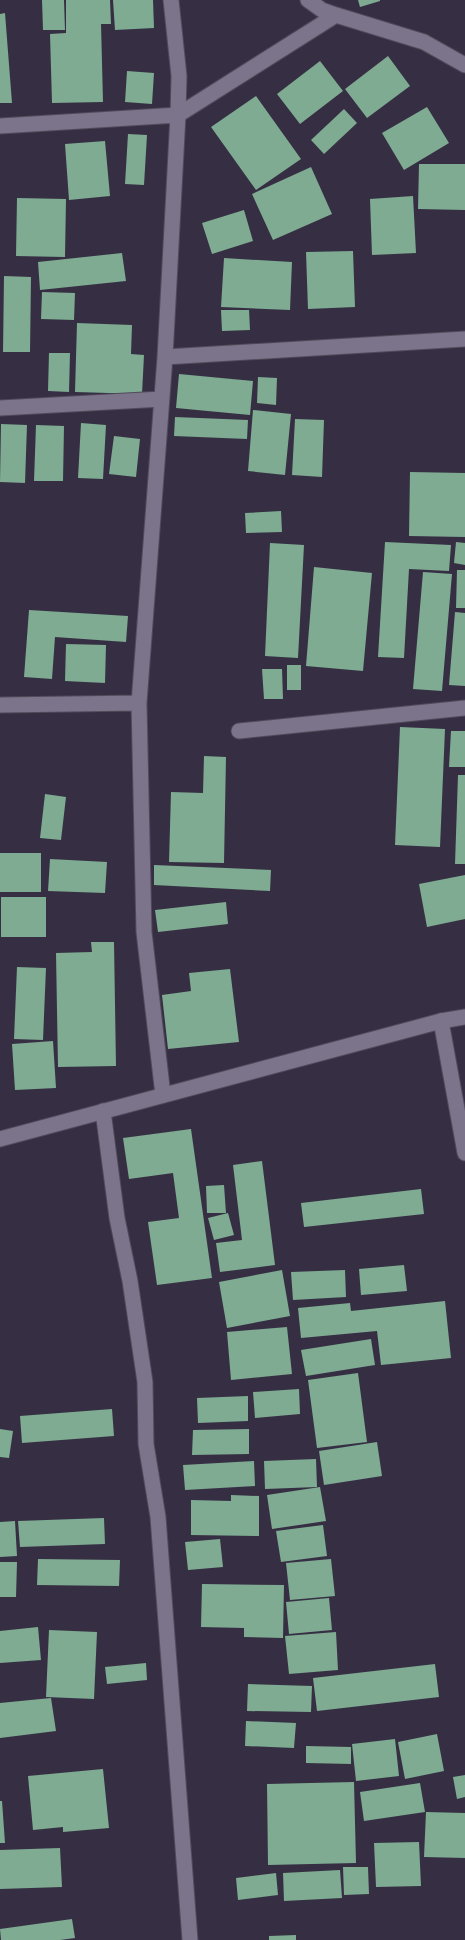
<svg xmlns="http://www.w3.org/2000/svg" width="465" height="1940" viewBox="0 0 465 1940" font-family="'PT Sans Narrow',sans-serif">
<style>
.building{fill:#7eab92}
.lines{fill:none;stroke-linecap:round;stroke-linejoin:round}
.minor-casing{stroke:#504b5b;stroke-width:17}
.tertiary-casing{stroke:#504b5b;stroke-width:17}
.minor{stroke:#7c748b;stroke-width:15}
.tertiary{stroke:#7c748b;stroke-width:15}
</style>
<rect width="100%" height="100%" fill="#362f43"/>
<path class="building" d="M42 0H64L65 30H43Z
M66 0H110L111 24H101L103 102 52 103 50 34 66 33Z
M113 0H153L154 28 115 30Z
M358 0H380V1L360 7Z
M5 13 12 103H0V14Z
M388 56 410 86 367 118 345 89Z
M320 61 343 91 300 124 277 94Z
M127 71 154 73 152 104 125 102Z
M256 96 301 159 256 190 211 127Z
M427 107 449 143 404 170 382 133Z
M344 109 357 123 324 154 311 140Z
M128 134 147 135 144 185 125 184Z
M105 141 110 196 69 200 65 144Z
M419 164H465V210L418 209Z
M311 167 332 214 273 240 252 194Z
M413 196 416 253 372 255 370 199Z
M17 198 66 199 65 257 16 256Z
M244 210 253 241 212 254 202 223Z
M353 251 355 307 308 309 306 252Z
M122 253 126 281 40 290 38 262Z
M224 258 292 262 290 310 221 307Z
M4 276 31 277 30 352H3Z
M42 292 75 293 74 320 41 319Z
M221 310H249L250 330 222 331Z
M77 323 132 325 131 354 144 355 142 394 75 392Z
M49 353H70L69 392 48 391Z
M179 374 253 381 250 415 176 408Z
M258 377 277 378 276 405 257 403Z
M253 410 291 414 285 475 248 471Z
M175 417 248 420 247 439 174 436Z
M295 419 324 420 322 477 292 475Z
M81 423 106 425 103 479 78 478Z
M1 424 27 425 25 483 0 482Z
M36 425 64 426 63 481H34Z
M114 436 140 439 136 477 109 474Z
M410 472 465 473V537L409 536Z
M281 511 282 532 246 533 245 513Z
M385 542 451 545 449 571 409 569 404 658 378 657Z
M456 542 465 543V565L454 563Z
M270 543 304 545 298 658 265 656Z
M314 567 372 573 363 671 306 666Z
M457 570H465V608H456Z
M423 572 452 574 442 691 413 689Z
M29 610 128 616 126 642 55 637 52 679 24 677Z
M455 612 465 613V686L449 685Z
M66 644 106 645 105 683 65 681Z
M287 665H301V690H287Z
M262 669H282L283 699H264Z
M400 727 445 729 440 847 395 845Z
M451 731H465V767H449Z
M204 756 226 757 224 863 169 862 171 792 203 793Z
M458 775H465V864H455Z
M45 794 66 797 61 840 40 838Z
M0 853H41V892H0Z
M50 859 107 862 105 893 48 891Z
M154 865 271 870 270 891 154 885Z
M465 875V919L427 927 419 884Z
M1 897H46V937H1Z
M226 902 228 924 158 932 155 910Z
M91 942H114L116 1066 58 1067 56 953 92 952Z
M17 967 46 968 43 1040 14 1039Z
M230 969 239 1042 168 1049 162 995 191 991 189 973Z
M53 1041 56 1088 15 1090 12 1044Z
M191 1129 212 1278 157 1285 148 1222 179 1218 173 1173 129 1179 123 1138Z
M262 1161 275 1265 220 1272 216 1243 242 1240 233 1165Z
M224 1185 226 1213H207L206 1186Z
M421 1189 424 1214 304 1227 301 1203Z
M228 1213 234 1235 214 1240 208 1218Z
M404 1265 407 1291 361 1295 359 1269Z
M282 1270 290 1316 227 1328 219 1282Z
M345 1270 346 1297 293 1300 291 1272Z
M445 1301 451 1358 381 1365 377 1331 301 1338 298 1308 350 1303 351 1311Z
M287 1327 292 1374 231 1380 227 1332Z
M371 1339 375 1365 306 1376 301 1350Z
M358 1373 367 1442 317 1448 308 1380Z
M299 1389 300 1414 255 1418 253 1392Z
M248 1396V1421L198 1423 197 1398Z
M112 1409 114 1436 22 1443 20 1416Z
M0 1429 13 1431 9 1458 0 1457Z
M249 1429V1454L192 1455 193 1430Z
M377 1442 382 1476 324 1485 319 1451Z
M316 1459 317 1487 265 1489 264 1461Z
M254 1461 255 1486 185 1490 183 1465Z
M320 1487 326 1521 272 1529 267 1495Z
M231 1495 259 1496V1536L191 1535V1500L231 1501Z
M104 1518 105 1544 20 1547 18 1521Z
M15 1521 17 1556 0 1557V1522Z
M323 1525 327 1556 281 1562 276 1531Z
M220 1539 223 1567 188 1570 185 1542Z
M38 1559 120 1560 119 1586 37 1585Z
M331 1559 335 1596 290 1600 286 1563Z
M0 1562H17L16 1597H0Z
M202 1584 284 1585 283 1638 244 1637V1628L201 1627Z
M329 1598 332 1630 289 1634 286 1602Z
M38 1627 41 1660 0 1663V1631Z
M49 1630 97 1632 94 1699 46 1697Z
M336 1632 338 1670 289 1674 285 1636Z
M146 1663 147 1680 107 1684 105 1667Z
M435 1664 439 1697 317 1711 313 1678Z
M248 1684 312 1686 311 1712 247 1711Z
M51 1698 56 1731 0 1738V1703Z
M246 1721 296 1723 294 1748 245 1746Z
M437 1734 444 1771 405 1779 398 1742Z
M395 1739 399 1776 356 1781 352 1744Z
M306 1746 351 1747V1764L306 1763Z
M103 1769 109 1828 63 1832V1827L33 1830 28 1776Z
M465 1775V1797L457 1799 453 1777Z
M354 1782 356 1863 268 1865 267 1784Z
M420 1783 425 1812 364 1821 360 1792Z
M0 1801H2L5 1843H0Z
M426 1812 465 1813V1858L424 1857Z
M419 1842 421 1886 376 1887 374 1843Z
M60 1848 62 1887 0 1889V1850Z
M343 1867H368L369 1894 344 1895Z
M340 1870 342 1898 284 1901 283 1873Z
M276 1873 278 1895 238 1900 236 1878Z
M72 1919 75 1938 60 1940H1L0 1929Z
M296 1935V1940H269V1936Z"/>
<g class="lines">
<defs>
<path id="minor" d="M308 0 322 10 336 15 424 42 465 65
M0 126 178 115 336 15
M165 357 465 339
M0 408 162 399
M0 705 139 703
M239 731 465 708
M441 1021 465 1153
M163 1095 144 932 139 703 165 357 178 115 179 76 171 0
M103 1111 117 1218 130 1281 145 1382 146 1444 158 1517 190 1940"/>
<path id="tertiary" d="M0 1139 441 1021 465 1017"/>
</defs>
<use href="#minor" class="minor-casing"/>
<use href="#tertiary" class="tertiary-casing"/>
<use href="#minor" class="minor"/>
<use href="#tertiary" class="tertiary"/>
</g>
</svg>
